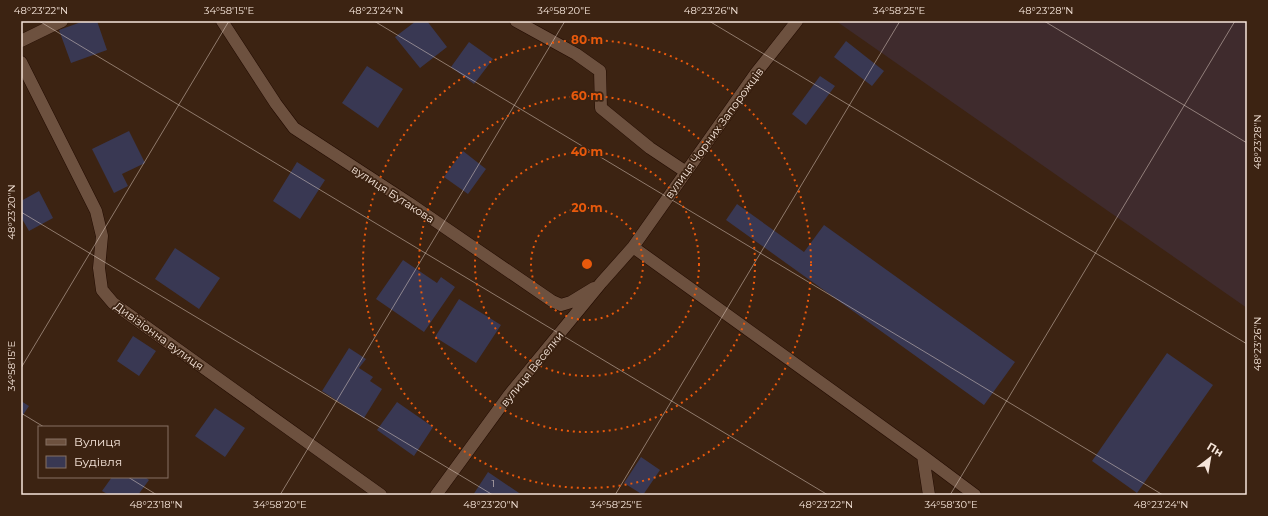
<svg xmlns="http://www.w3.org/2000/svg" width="1268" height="516" viewBox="0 0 1268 516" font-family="Montserrat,sans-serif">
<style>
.industrial{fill:#3f2b2d}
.building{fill:#393853}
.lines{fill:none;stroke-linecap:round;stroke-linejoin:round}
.minor-casing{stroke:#220b00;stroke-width:13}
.minor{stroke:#6d513f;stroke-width:12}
.ticks{fill:none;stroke:#f6e5da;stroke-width:1;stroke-opacity:0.45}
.ring{fill:none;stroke:#e8590c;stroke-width:2;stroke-dasharray:2 4}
.labels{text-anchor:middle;stroke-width:3.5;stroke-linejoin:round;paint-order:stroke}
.number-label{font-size:9px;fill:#c7bab8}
.street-label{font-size:11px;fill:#f6e5da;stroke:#3c2312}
.centre{fill:#e8590c;stroke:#3c2312;stroke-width:2}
.ring-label{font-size:12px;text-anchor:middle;font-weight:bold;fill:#e8590c;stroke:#3c2312;stroke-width:3.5;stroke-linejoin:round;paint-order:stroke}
.neatline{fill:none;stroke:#f6e5da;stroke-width:1.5}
.ticks-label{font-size:10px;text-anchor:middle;fill:#f6e5da}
</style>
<rect width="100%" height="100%" fill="#3c2312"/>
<path class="industrial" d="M836 21H1247V308Z"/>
<path class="building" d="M84 21H97L107 50 71 63 59 30Z
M416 21H427L447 47 420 68 395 37Z
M846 41 884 71 872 86 834 57Z
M469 42 493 59 474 84 451 67Z
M367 66 403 89 378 128 342 103Z
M820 76 835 86 806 125 792 114Z
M129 131 145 163 122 174 128 186 114 193 92 149Z
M463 151 486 169 468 194 444 177Z
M297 162 325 180 300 219 273 201Z
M39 191 53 218 29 231 21 217V201Z
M737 204 804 252 824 225 1015 362 984 405 726 220Z
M175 248 220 278 199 309 155 279Z
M403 260 437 283 441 277 455 287 424 332 376 299Z
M459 299 501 325 476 363 435 337Z
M133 336 156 351 139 376 117 361Z
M349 348 366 359 359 368 373 377 370 381 382 389 364 418 322 391Z
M1167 353 1213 385 1137 493 1092 461Z
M21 401 29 406 21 418Z
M397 402 433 427 414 456 377 430Z
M215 408 245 428 225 457 195 436Z
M641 457 660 470 643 495 624 483Z
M488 472 522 495H473Z
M112 477H145L149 480 138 495H109L102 491Z"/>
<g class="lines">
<defs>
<path id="minor" d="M222 21 276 104 294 128 409 203 552 301 561 305 571 302 594 288
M516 21 576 54 600 71 601 108 650 148 686 172
M21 41 62 21
M21 62 96 211 102 236 99 268 102 290 113 303 381 495
M633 247 923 456 975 495
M923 456 929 495
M436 495 509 395 601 283 633 247 756 73 797 21"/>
</defs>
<use href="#minor" class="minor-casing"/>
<use href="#minor" class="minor"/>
</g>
<path class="ticks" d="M39 21 828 495M374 21 1163 495M709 21 1247 344M1044 21 1247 143M21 212 493 495M21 368 229 21M21 413 44 427M128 477 157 495M280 495 565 21M615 495 900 21M950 495 1235 21"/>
<g class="ring">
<circle cx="587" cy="264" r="56"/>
<circle cx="587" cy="264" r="112"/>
<circle cx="587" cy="264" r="168"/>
<circle cx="587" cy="264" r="224"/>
</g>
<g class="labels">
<g class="number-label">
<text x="493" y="487">1</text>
</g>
<g class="street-label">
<text transform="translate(714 133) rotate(-54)" y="4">вулиця Чорних Запорожців</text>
<text transform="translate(393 194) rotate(33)" y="4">вулиця Бутакова</text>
<text transform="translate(159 336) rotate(36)" y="4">Дивізіонна вулиця</text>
<text transform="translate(532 369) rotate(-51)" y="4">вулиця Веселки</text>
</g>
</g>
<circle cx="587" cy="264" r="6" class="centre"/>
<g class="ring-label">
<text x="587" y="44">80 m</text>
<text x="587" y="100">60 m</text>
<text x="587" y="156">40 m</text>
<text x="587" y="212">20 m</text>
</g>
<rect width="1268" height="516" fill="none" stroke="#3c2312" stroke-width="44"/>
<rect x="38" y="426" width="130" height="52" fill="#3c2312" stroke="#867162"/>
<rect x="46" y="439" width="20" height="6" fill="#6d513f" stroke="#867162"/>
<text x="74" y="446" font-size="12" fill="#f6e5da">Вулиця</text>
<rect x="46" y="456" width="20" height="12" fill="#393853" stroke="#867162"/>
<text x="74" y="466" font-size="12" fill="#f6e5da">Будівля</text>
<g transform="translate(1210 458) rotate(31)" stroke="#3c2312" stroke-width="3" paint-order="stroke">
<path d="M0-3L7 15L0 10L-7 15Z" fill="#f6e5da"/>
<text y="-6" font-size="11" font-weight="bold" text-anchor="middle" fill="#f6e5da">Пн</text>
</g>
<rect x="22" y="22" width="1224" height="472" class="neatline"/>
<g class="ticks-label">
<text x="41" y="14">48°23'22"N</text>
<text x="229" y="14">34°58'15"E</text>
<text x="376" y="14">48°23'24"N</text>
<text x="564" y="14">34°58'20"E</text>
<text x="711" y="14">48°23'26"N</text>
<text x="899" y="14">34°58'25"E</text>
<text x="1046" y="14">48°23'28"N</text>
<text transform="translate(1257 142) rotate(-90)" y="4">48°23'28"N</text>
<text transform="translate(11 212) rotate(-90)" y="4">48°23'20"N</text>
<text transform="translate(1257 344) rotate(-90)" y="4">48°23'26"N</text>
<text transform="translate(11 366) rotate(-90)" y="4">34°58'15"E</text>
<text x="156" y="508">48°23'18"N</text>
<text x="280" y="508">34°58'20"E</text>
<text x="491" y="508">48°23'20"N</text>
<text x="616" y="508">34°58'25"E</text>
<text x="826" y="508">48°23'22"N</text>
<text x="951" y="508">34°58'30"E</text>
<text x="1161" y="508">48°23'24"N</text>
</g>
</svg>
